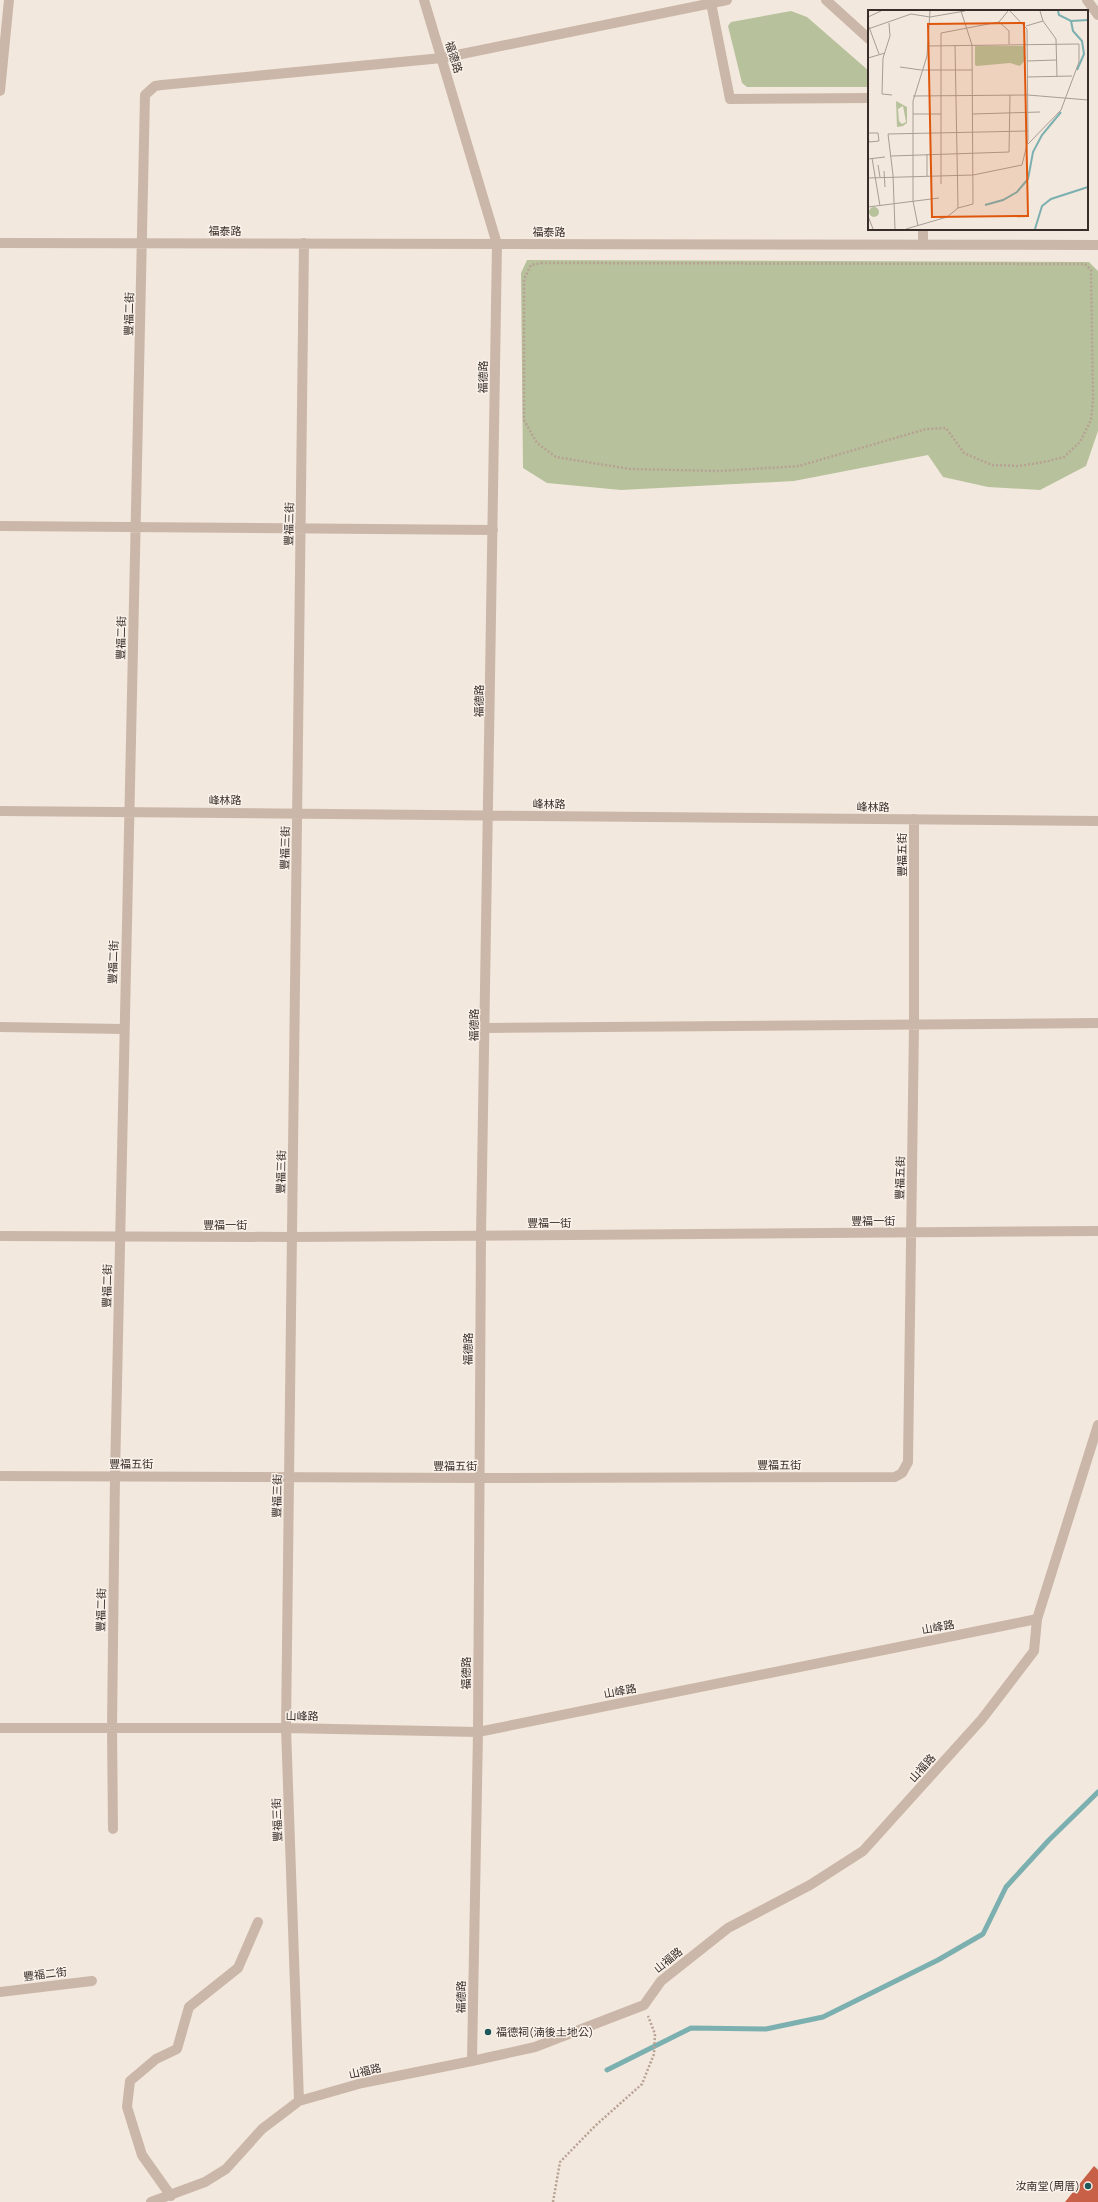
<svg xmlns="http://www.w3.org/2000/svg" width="1098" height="2202" viewBox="0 0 1098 2202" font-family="Manrope,'Noto Sans TC',sans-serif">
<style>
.green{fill:#b7c29d}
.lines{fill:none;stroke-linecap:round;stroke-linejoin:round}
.stream{stroke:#7cb0b0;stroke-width:5}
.building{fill:#c76147;filter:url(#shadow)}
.path{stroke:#b7a193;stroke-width:2.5;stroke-dasharray:2 2;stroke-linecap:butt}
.lane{stroke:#cbb7a9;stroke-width:10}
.street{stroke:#cbb7a9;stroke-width:10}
.poi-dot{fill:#1e585a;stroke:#faf2ea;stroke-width:1.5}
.labels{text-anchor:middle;stroke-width:3;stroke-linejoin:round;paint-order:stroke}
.street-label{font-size:11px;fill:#382d29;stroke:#faf2ea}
.poi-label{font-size:11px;fill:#382d29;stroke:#faf2ea;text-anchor:start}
.inset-river{fill:none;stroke:#7cb0b0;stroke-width:2}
.inset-road{fill:none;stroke:#a89d95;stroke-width:1}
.view{fill:#df570d;fill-opacity:0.15;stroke:#df570d;stroke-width:2}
.inset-edge{fill:none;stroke:#382d29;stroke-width:2}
</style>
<defs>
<filter id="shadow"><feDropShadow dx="4.5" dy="2.5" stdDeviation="2" flood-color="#0004"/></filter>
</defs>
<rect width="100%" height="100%" fill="#f3e8dd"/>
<path class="green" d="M791 11 807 17 869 71V87H747L742 83 728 26 731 22Z
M527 260 1089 262 1098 271V431L1086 466 1040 490 988 487 943 477 928 455 794 481 621 490 547 483 523 468 521 273Z"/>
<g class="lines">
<path class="stream" d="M607 2070 691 2028 766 2029 823 2017 938 1960 983 1934 1006 1887 1049 1840 1098 1792"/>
</g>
<path class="building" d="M1094 2166 1098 2170V2202H1065Z"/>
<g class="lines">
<path class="path" d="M541 263 1085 264 1091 270 1093 400 1091 420 1080 442 1064 457 1044 462 1019 466 992 465 964 453 946 428 926 429 799 466 719 471 630 469 556 457 537 443 524 420V279L531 265Z
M553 2202 560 2162 595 2126 642 2084 654 2054 655 2034 648 2016"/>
<path class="lane" d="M711 3 730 99 869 98
M472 2061 535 2047 644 2005 661 1981 728 1928 810 1885 863 1851 982 1719 1034 1651 1037 1619
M171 2196 142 2155 127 2107 130 2081 156 2059 177 2049 189 2007 238 1968 258 1922"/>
<path class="street" d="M826 0 869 39
M1087 0 1098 15
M0 91 9 0
M0 243 1098 245
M923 245V229
M0 526 493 530
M0 811 1098 821
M0 1027 123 1029
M486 1028 1098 1023
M0 1236 292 1237 1098 1231
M0 1476 479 1478 895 1477 902 1473 908 1462 914 1025V819
M0 1728H286L478 1732 1037 1619 1098 1425
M113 1829 112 1728 115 1476 145 95 155 86 162 85 442 58 727 0
M0 1992 92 1981
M299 2101 286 1728 304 243
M151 2202 205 2182 226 2169 262 2129 299 2101 362 2083 472 2061 478 1732 481 1236 497 244 424 0"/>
</g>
<g class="poi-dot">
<circle cx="488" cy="2032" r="4"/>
<circle cx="1088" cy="2186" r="4"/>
</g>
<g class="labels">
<g class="street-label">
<text transform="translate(454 57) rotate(73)" y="4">福德路</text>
<text x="225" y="235">福泰路</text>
<text x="549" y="236">福泰路</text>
<text transform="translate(129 314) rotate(-89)" y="4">豐福二街</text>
<text transform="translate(483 377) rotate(-89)" y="4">福德路</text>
<text transform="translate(289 524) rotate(-89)" y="4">豐福三街</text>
<text transform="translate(121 638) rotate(-89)" y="4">豐福二街</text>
<text transform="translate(479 701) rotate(-89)" y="4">福德路</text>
<text x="225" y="804">峰林路</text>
<text transform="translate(549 804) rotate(1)" y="4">峰林路</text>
<text transform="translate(873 807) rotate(1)" y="4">峰林路</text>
<text transform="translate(285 848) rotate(-89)" y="4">豐福三街</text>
<text transform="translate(902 855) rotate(-90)" y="4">豐福五街</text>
<text transform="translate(113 962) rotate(-88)" y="4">豐福二街</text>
<text transform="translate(474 1025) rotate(-89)" y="4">福德路</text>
<text transform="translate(281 1172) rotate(-89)" y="4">豐福三街</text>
<text transform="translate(900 1178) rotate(-89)" y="4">豐福五街</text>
<text x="873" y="1225">豐福一街</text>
<text x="549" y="1227">豐福一街</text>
<text x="225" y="1229">豐福一街</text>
<text transform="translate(107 1286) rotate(-89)" y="4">豐福二街</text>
<text transform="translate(468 1349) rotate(-89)" y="4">福德路</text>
<text x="131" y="1468">豐福五街</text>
<text x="779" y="1469">豐福五街</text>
<text x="455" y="1470">豐福五街</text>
<text transform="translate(277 1496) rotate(-89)" y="4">豐福三街</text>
<text transform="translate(101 1610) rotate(-89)" y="4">豐福二街</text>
<text transform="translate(938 1627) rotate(-11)" y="4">山峰路</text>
<text transform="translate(466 1673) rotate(-90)" y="4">福德路</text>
<text transform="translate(620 1691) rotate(-11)" y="4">山峰路</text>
<text transform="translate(302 1716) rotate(1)" y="4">山峰路</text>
<text transform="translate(922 1768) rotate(-48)" y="4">山福路</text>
<text transform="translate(277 1820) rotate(-92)" y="4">豐福三街</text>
<text transform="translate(668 1960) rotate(-39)" y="4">山福路</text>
<text transform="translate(45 1974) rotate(-7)" y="4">豐福二街</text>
<text transform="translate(461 1997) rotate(-89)" y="4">福德路</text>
<text transform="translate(365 2071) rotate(-13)" y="4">山福路</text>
</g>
<g class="poi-label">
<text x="496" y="2036">福德祠(湳後土地公)</text>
<text x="1080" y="2190" text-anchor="end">汝南堂(周厝)</text>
</g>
</g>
<g transform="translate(868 10)">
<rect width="220" height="220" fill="#f3e8dd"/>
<path d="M107 36H156L157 50 152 56 142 53 109 56 107 55ZM28 91 39 97V113L35 116 29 117ZM35 96 38 112 34 114 31 111 30 99ZM1 202a5 5 0 1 1 10 0a5 5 0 1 1-10 0Z" fill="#b7c29d" fill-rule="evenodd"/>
<path class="inset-river" d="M190 1 191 5 203 11 220 10M203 11 205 21 214 31 216 44 209 60M117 195 135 190 149 182 160 169 165 142 174 125 193 102M167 219 174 196 183 189 220 177"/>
<path class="inset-road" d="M172 1 175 11 188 29 189 67M0 7 13 1M131 12 141 21V34M21 13 22 26 15 48 14 84 24 85M158 16 175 11M1 17 11 44M0 19 43 4 62 7 97 1M87 35 90 198M59 36 211 34V52L193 100 160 134M0 48 17 43M159 51 188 50M32 57 53 60H104M159 67 204 66M45 86 160 85 220 90M45 104H73M104 104 172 102M0 123H10L11 131 1 132 0 126M23 146 141 142 142 85M4 148 12 196M0 149 17 147M10 155 12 167M16 161 17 177M59 166V144M0 168 105 165 154 155 160 130 159 19 142 1M73 174V23L131 12 140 1M0 197 71 188M0 206 5 219M50 216 45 191V91L59 46 62 1M27 219 25 165 20 124 160 121M38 219 79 207 90 198 105 194 104 35 93 1"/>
<path class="view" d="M156 13 160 206 64 207 60 14Z"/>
<rect width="220" height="220" class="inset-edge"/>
</g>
</svg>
